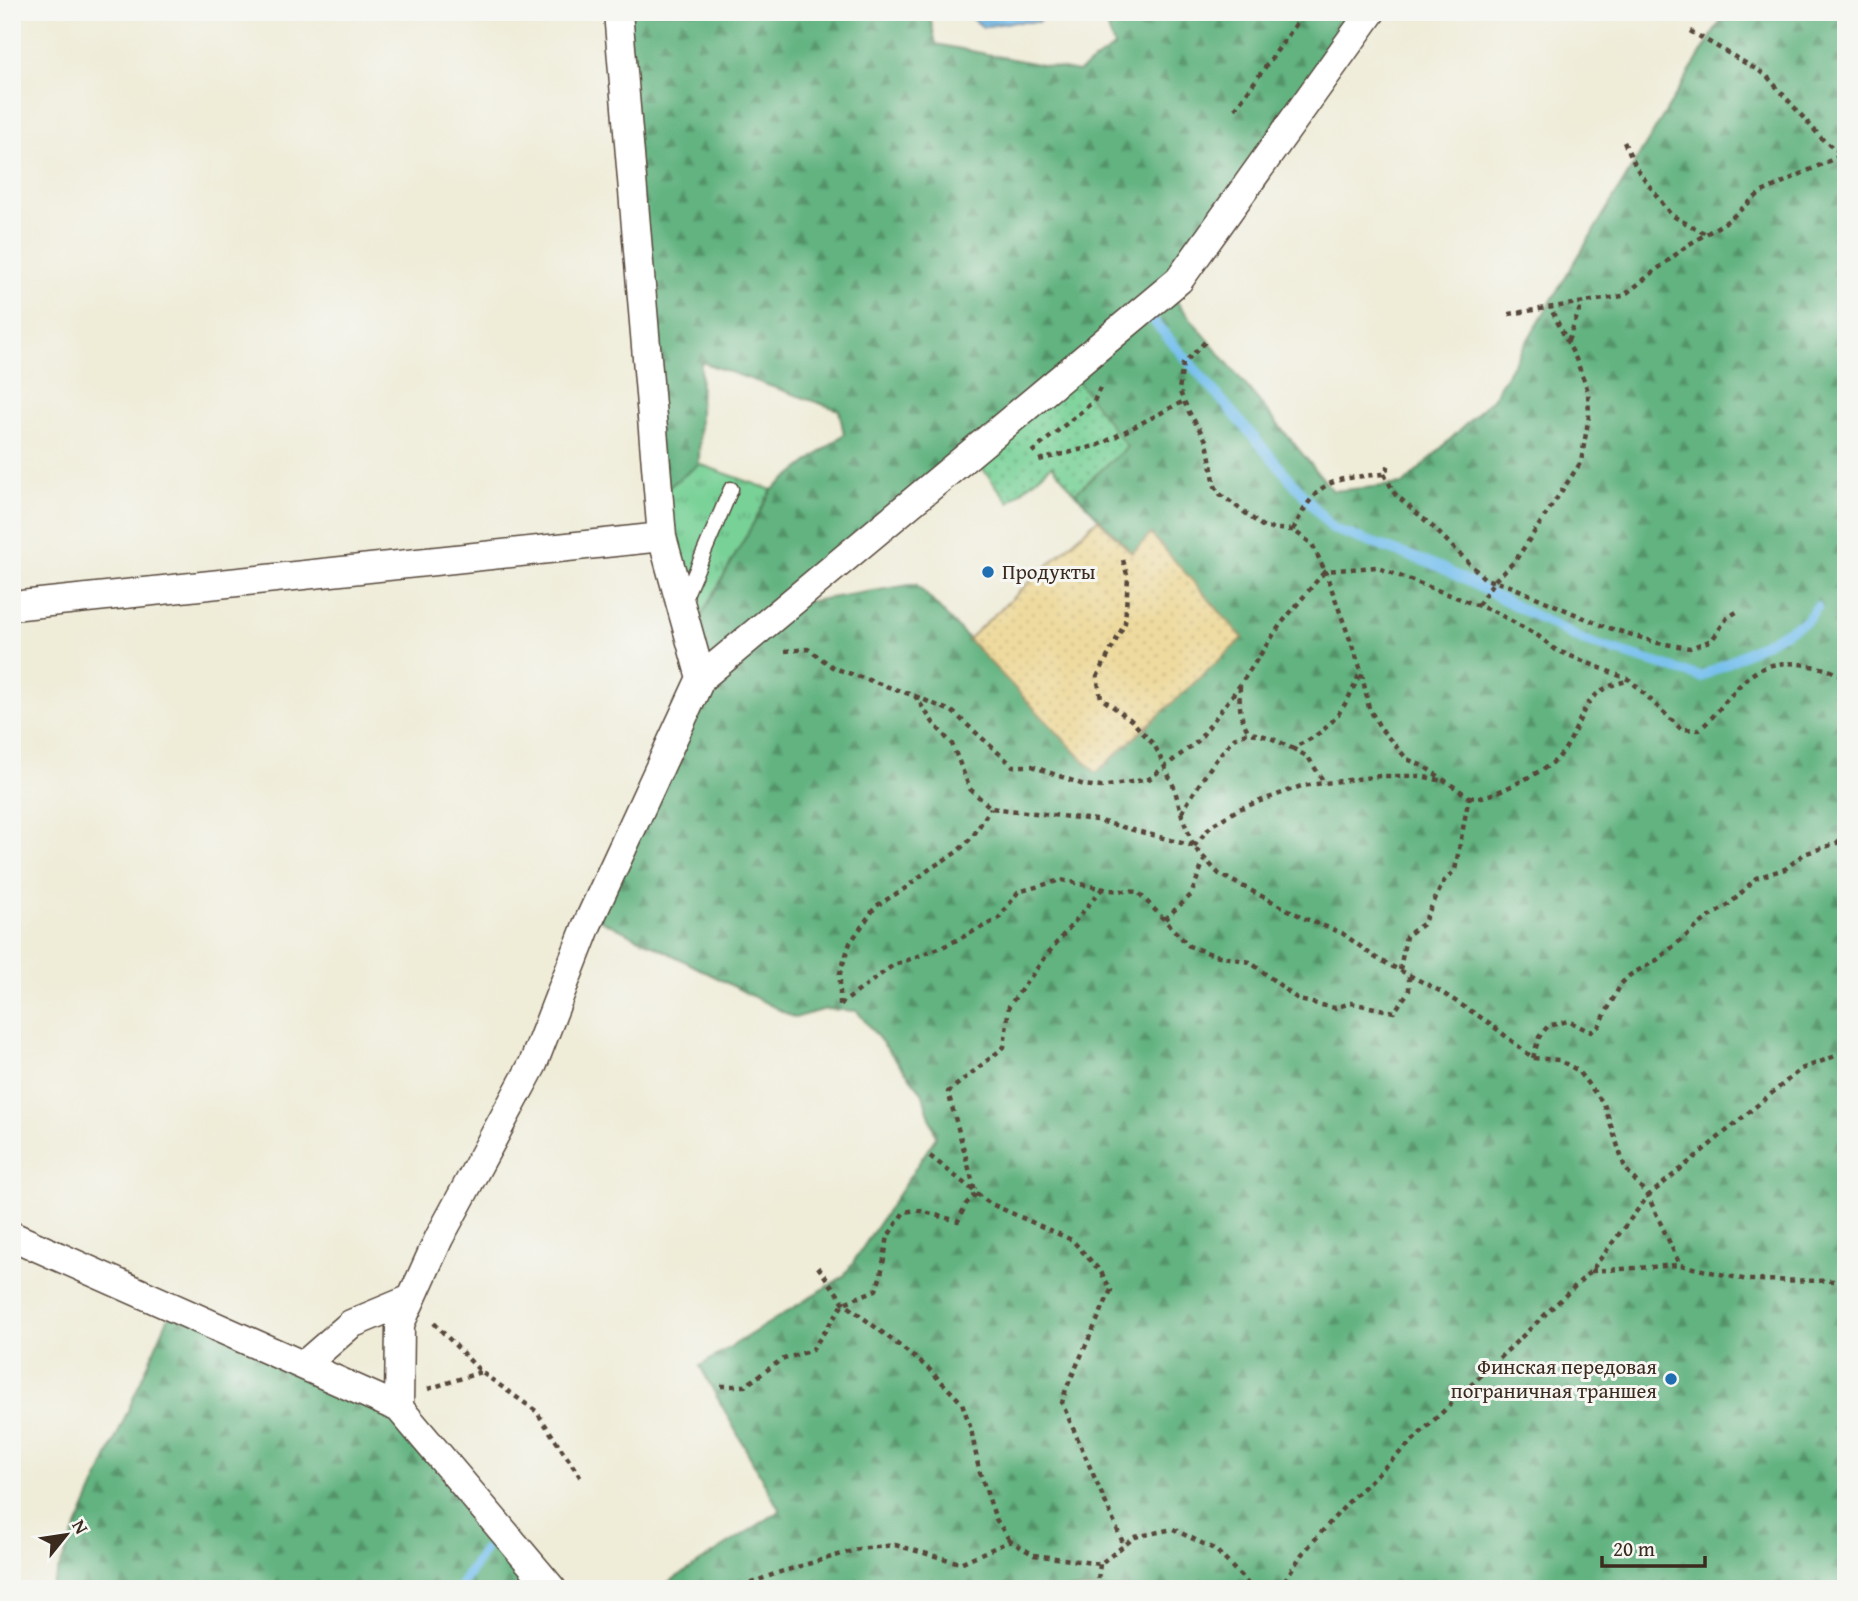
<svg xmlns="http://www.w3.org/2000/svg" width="1858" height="1601" viewBox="0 0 1858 1601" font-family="'Gentium Book Plus',serif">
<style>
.grass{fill:url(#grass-tufts);stroke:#5a7e5a;stroke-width:2}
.forest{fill:url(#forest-firs);stroke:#4e6e4f;stroke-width:2;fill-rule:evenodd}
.sand{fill:url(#sand-dots);stroke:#94825e;stroke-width:2}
.park{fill:url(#park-dots);stroke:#5a7e5a;stroke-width:2}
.water{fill:url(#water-rules);stroke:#587486;stroke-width:2}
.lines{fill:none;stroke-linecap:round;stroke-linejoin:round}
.stream{stroke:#76bfee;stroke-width:10}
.service-casing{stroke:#56473a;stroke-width:17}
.minor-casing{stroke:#56473a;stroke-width:31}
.path{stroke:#56473a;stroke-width:4.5;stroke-dasharray:5 5;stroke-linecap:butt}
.service{stroke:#fff;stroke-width:14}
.minor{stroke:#fff;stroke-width:28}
.poi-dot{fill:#1f6fb2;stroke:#f6f6f2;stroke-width:2.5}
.labels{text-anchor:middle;stroke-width:6;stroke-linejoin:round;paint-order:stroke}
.poi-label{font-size:21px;fill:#3b2a1e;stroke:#f6f6f2;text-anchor:start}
</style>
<defs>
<pattern id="grass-tufts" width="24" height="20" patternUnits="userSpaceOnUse" patternTransform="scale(1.75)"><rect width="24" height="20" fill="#78d197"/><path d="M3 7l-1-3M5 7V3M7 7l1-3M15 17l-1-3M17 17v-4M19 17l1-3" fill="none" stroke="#64aa7b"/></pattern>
<pattern id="forest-firs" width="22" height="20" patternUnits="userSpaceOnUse" patternTransform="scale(1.75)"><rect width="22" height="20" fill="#62b380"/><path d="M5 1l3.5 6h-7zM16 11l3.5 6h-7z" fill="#529268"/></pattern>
<pattern id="sand-dots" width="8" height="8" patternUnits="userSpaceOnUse" patternTransform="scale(1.75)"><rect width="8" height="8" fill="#eeda9e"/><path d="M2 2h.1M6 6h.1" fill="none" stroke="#cdbb88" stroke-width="1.8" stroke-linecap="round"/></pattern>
<pattern id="park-dots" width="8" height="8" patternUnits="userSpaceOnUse" patternTransform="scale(1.75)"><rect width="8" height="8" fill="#78d197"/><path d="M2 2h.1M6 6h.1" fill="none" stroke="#64aa7b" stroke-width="1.8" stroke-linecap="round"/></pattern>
<pattern id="water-rules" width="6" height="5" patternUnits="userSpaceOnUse" patternTransform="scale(1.75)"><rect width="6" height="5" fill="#76bfee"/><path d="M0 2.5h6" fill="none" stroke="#629bc0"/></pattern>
</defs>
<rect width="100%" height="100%" fill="#f6f6f2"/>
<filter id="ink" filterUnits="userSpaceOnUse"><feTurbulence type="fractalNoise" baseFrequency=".0143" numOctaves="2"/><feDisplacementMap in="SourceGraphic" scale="14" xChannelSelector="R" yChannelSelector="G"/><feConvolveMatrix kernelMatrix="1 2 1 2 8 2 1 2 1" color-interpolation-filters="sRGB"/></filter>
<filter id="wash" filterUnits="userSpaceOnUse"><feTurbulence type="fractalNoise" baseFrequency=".00686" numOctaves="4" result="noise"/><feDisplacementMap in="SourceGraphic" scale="28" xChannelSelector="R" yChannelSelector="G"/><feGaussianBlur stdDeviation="1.57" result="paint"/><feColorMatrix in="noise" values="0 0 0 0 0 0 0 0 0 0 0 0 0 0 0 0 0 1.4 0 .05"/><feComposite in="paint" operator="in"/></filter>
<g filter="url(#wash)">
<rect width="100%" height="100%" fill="#efecd8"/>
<path class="grass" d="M699 464 772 490 690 636 658 495Z"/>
<path class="forest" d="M618 12H929L936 44 1078 72 1114 47 1103 12H1366L1167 290 1333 491 1404 484 1492 399 1726 12H1846V1589H658L780 1511 700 1366 844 1276 936 1137 922 1092 857 1011 826 1009 795 1018 659 948 592 916 697 687 690 636 772 490 844 434 839 410 701 362 699 464 658 495ZM1070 372 1127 447 1075 493 1132 553 1152 535 1096 772 916 584 793 604Z
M173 1307 420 1432 554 1589H50Z"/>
<path class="sand" d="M1098 519 1132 553 1151 534 1243 638 1096 773 968 639Z"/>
<path class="park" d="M1070 371 1127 447 1075 493 1052 465 1009 502 971 454Z"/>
<path class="water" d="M964 12H1047L1038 22H1011L983 27Z"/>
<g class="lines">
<path class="stream" d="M1151 318 1333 529 1438 566 1584 641 1701 677 1806 621 1817 607
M459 1589 484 1550"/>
</g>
</g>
<g filter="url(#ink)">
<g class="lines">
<defs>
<path id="service" d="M682 604 731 489"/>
<path id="minor" d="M618 12 662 537 701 678
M12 606 662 537
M12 1236 399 1408 552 1589
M304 1365 351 1324 411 1299
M399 1408 400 1324 439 1238 533 1064 587 925 701 678 1179 280 1371 12"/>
</defs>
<use href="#service" class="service-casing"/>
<use href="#minor" class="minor-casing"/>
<path class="path" d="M1690 31 1766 75 1825 142 1843 154
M1235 109 1305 12
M1624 142 1637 169 1671 215 1706 234
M1509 314 1623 296 1688 245 1729 220 1760 193 1846 153
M1568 341 1582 303
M1032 452 1094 401 1100 388
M1039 460 1099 445 1184 401
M1384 474 1395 494 1434 528 1485 579 1510 586 1603 626 1658 643 1690 648 1712 640 1727 618 1738 611
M1293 530C1318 479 1330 479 1384 474L1389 465
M1123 560 1128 578 1125 623 1097 677 1101 698 1131 720 1155 746 1174 787 1183 819 1194 847 1219 874 1306 919 1342 933 1376 958 1438 990 1488 1022 1533 1058 1559 1060 1577 1070 1604 1104 1625 1168 1648 1196 1680 1265
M1478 605 1494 581 1515 561 1581 462 1589 416 1588 391 1576 359 1550 307
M785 651 808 649 834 668 915 696 934 724 952 744 970 789 991 808 1096 820 1193 846
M1240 686C1239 704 1239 718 1250 734
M915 696 953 712 1013 766H1032L1084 785 1101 787 1149 779 1198 741 1240 685 1280 625 1325 571 1312 544 1293 530 1265 528 1220 494 1215 486 1207 442 1189 412 1179 390 1183 364 1208 339
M1292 748 1308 757 1325 784
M1469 797C1475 797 1481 798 1486 796 1500 793 1550 768 1558 758 1587 724 1575 691 1628 681
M1182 813C1190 797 1224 744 1238 736 1254 728 1278 741 1291 748 1331 733 1346 708 1361 670
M1194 846 1212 825 1239 809 1301 786 1380 776H1420L1443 781
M1165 919 1191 895 1205 858
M1400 970 1406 936 1423 924 1444 881 1455 870 1469 797 1425 767 1407 759 1381 729 1369 708 1361 670 1325 571 1376 567 1495 612 1537 635 1556 650 1630 680 1681 729 1699 730C1736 698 1746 654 1805 665 1821 668 1833 669 1846 680
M840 1005 892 966 947 945 998 919 1018 892 1061 880 1109 890 1138 892 1189 946 1214 955 1250 962 1299 1000 1335 1008 1351 1003 1394 1012 1409 991V974
M840 1005V973L850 943 876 906 904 889 931 868 957 852 973 836 991 808
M1533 1058 1539 1037 1548 1026 1568 1021 1591 1032 1599 1026 1621 984 1630 975 1657 960 1705 920 1731 903 1756 878 1785 869 1804 854 1837 843 1846 832
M930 1156 989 1203 1072 1240 1101 1272 1111 1290 1066 1389 1062 1403 1124 1545
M818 1267 844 1303 927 1367 962 1403 971 1429 979 1470 996 1519 1010 1541
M1591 1271 1680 1265 1747 1280 1846 1281
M434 1323 481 1372 536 1411 583 1481
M721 1386H745L781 1360 812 1350 844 1303 876 1290 881 1275 888 1236 904 1212 917 1210 958 1221 966 1204 976 1194 948 1092 1004 1047 1009 1006 1053 947 1102 889
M428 1389 481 1372
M741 1587 777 1573 859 1549 895 1545 960 1563 1010 1541 1034 1555 1100 1564 1135 1537 1173 1529 1216 1550 1253 1589
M1097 1589 1100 1564
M1279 1589 1302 1554 1352 1498 1591 1271 1648 1196 1801 1069 1846 1052"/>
<use href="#service" class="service"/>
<use href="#minor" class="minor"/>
</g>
</g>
<g class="poi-dot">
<circle cx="988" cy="572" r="7"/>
<circle cx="1671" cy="1379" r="7"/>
</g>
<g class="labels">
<g class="poi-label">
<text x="1002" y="579">Продукты</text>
<text x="1657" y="1374" text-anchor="end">Финская передовая<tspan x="1657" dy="24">пограничная траншея</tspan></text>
</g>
</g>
<rect width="1858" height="1601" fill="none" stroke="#f6f6f2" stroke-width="42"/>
<g transform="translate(66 1535) rotate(60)" stroke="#f6f6f2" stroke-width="5" paint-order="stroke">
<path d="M0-5L12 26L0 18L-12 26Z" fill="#3b2a1e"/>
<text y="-10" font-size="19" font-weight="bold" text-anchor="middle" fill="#3b2a1e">N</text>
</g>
<path d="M1602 1556v10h103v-10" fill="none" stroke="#3b2a1e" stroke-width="3.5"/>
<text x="1613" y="1556" font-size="21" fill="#3b2a1e" stroke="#f6f6f2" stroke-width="5" paint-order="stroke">20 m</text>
</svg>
